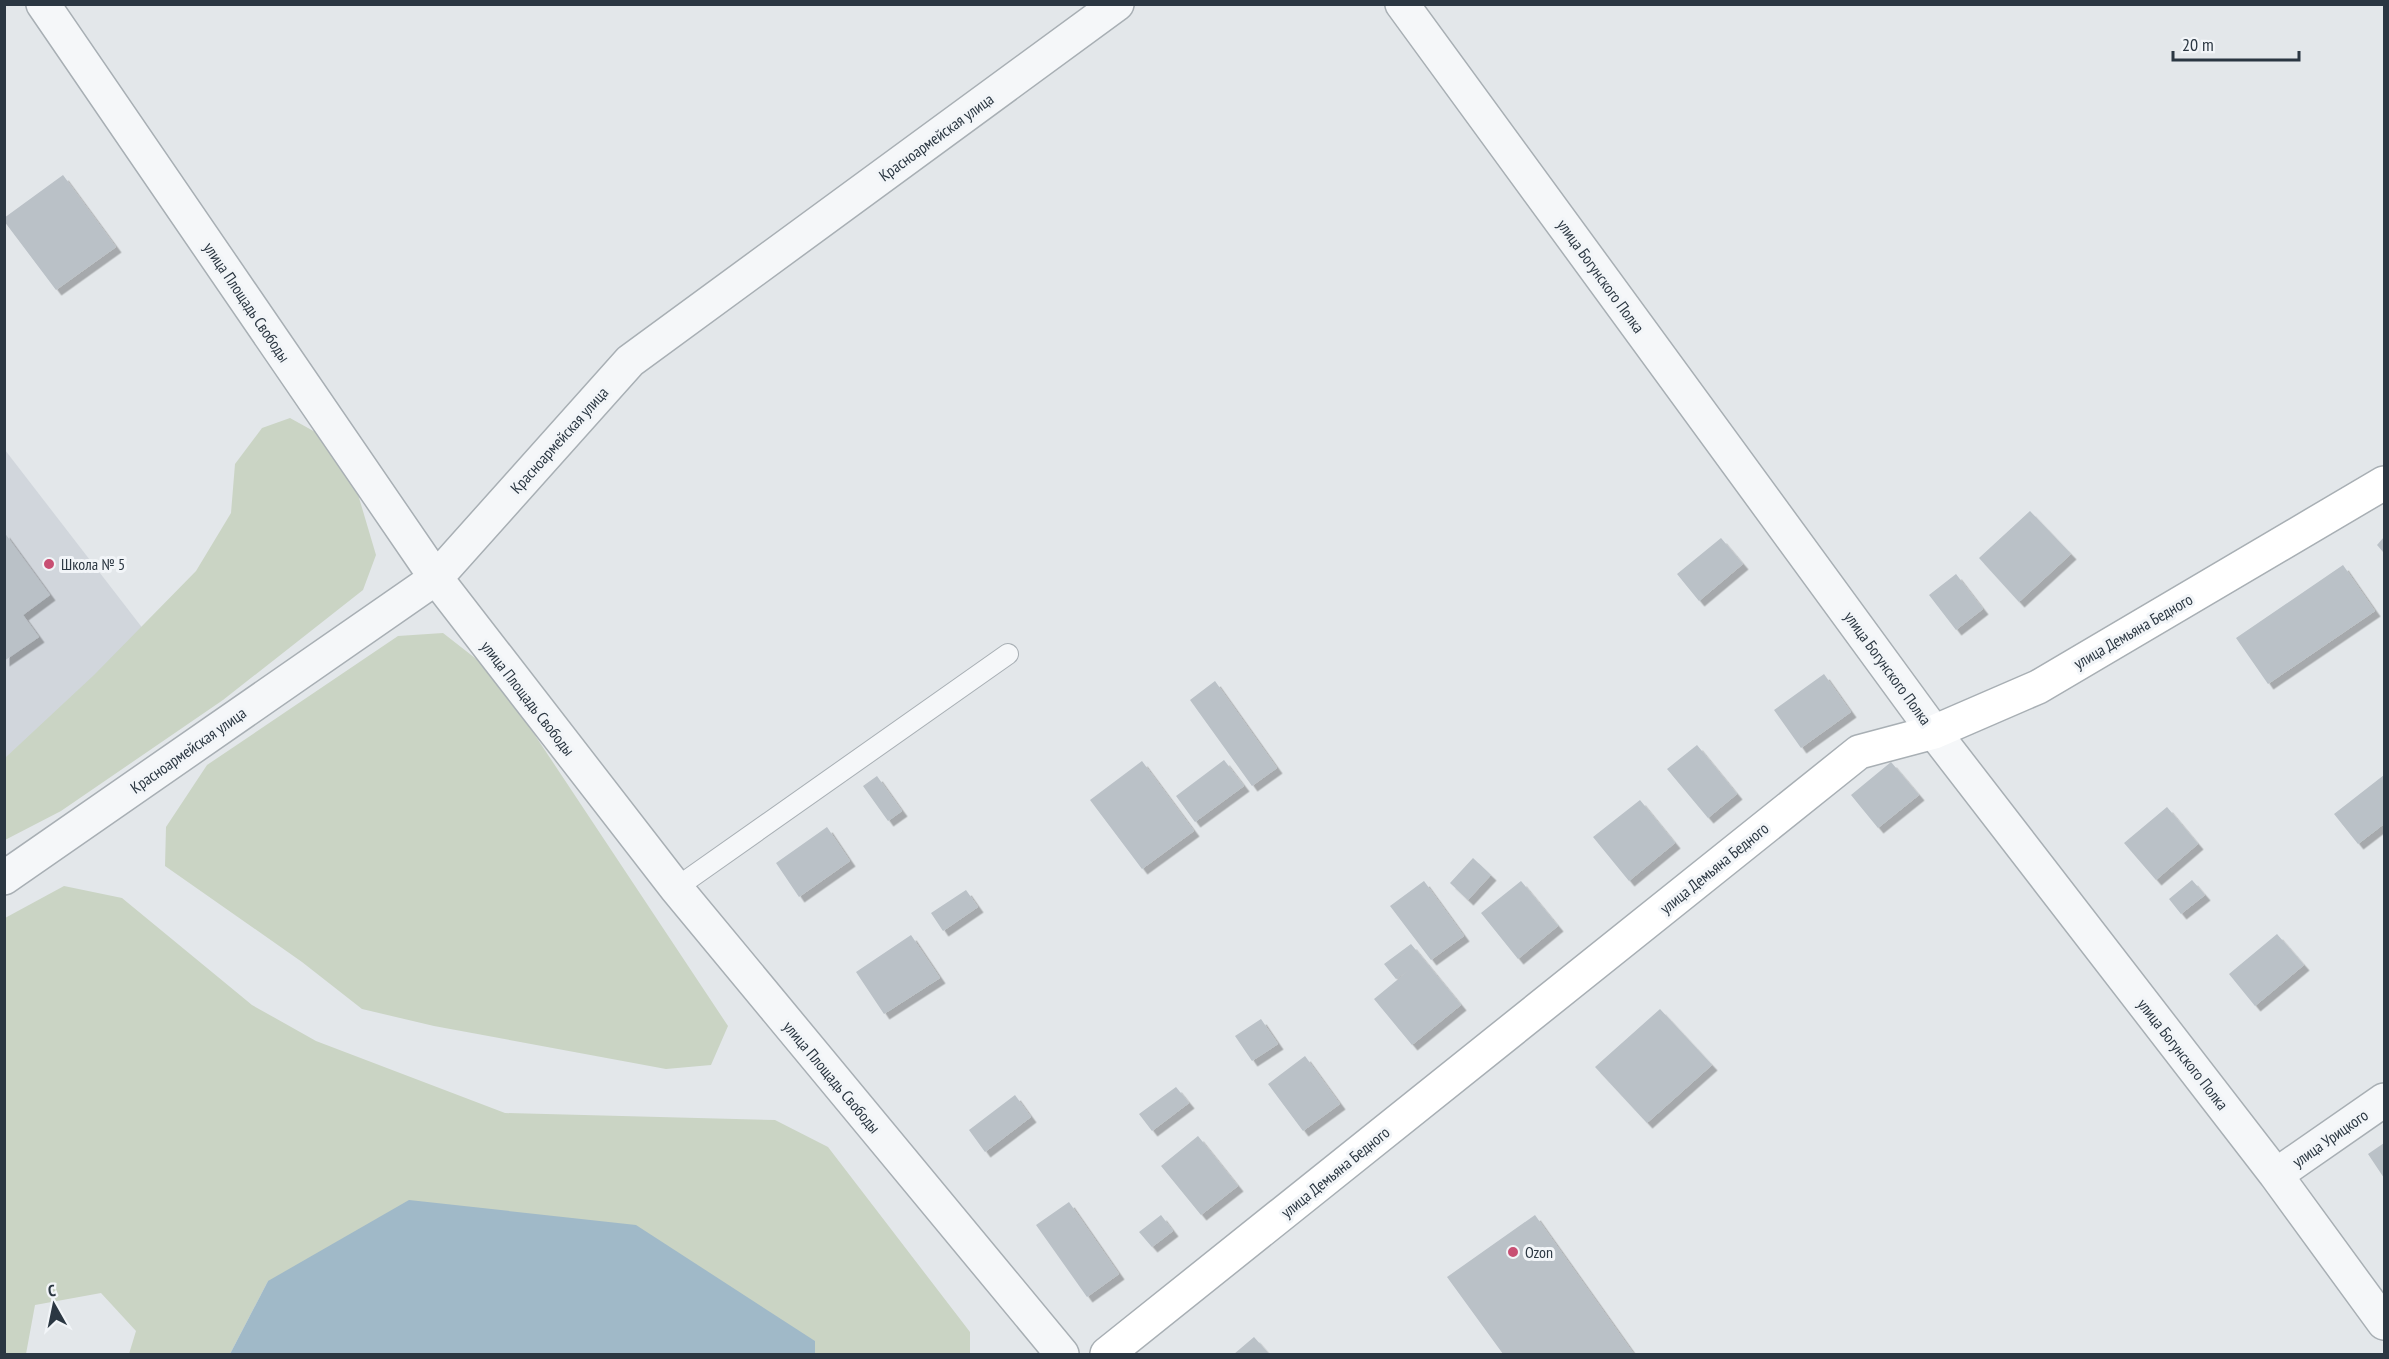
<svg xmlns="http://www.w3.org/2000/svg" width="2389" height="1359" viewBox="0 0 2389 1359" font-family="'PT Sans Narrow',sans-serif">
<style>
.built{fill:#d1d6dc}
.green{fill:#cad4c4}
.water{fill:#a0b9c8}
.building{fill:#bac1c7;filter:url(#shadow)}
.lines{fill:none;stroke-linecap:round;stroke-linejoin:round}
.lane-casing{stroke:#a8afb4;stroke-width:22}
.street-casing{stroke:#a8afb4;stroke-width:36}
.secondary-casing{stroke:#a8afb4;stroke-width:36}
.lane{stroke:#f5f7f9;stroke-width:20}
.street{stroke:#f5f7f9;stroke-width:33}
.secondary{stroke:#fff;stroke-width:33}
.poi-dot{fill:#c84f73;stroke:#f2f5f8;stroke-width:2}
.labels{text-anchor:middle;stroke-width:6;stroke-linejoin:round;paint-order:stroke}
.street-label{font-size:16px;fill:#2b3742;stroke:#f2f5f8}
.poi-label{font-size:16px;fill:#2b3742;stroke:#f2f5f8;text-anchor:start}
</style>
<defs>
<filter id="shadow"><feDropShadow dx="5.5" dy="5.5" stdDeviation="0" flood-color="#0004"/></filter>
</defs>
<rect width="100%" height="100%" fill="#e3e7ea"/>
<path class="built" d="M5 450 181 678 5 815Z"/>
<path class="green" d="M290 418 317 433 357 491 376 555 363 590 223 700 61 811 5 840V758L94 675 196 571 231 513 235 464 262 428Z
M443 633 493 672 728 1026 711 1065 666 1069 434 1026 362 1009 302 962 165 866 166 827 207 765 398 636Z
M64 886 122 898 252 1005 316 1041 505 1113 775 1120 828 1147 970 1332V1354H815V1341L268 1281 230 1354H129L136 1331 101 1293 35 1305 26 1354H5V918Z"/>
<path class="water" d="M409 1200 636 1225 815 1341V1354H230L268 1281Z"/>
<path class="building" d="M63 175 116 247 56 290 4 221V218Z
M2030 511 2071 554 2019 602 1979 558Z
M4 532 50 595 23 615 39 637 4 661Z
M2384 537V553L2377 545Z
M1721 538 1743 564 1699 601 1677 574Z
M2343 565 2375 611 2268 684 2236 638Z
M1956 574 1983 609 1956 630 1929 595Z
M1824 674 1851 712 1801 748 1774 710Z
M1215 681 1277 768 1252 786 1190 700Z
M1697 745 1737 794 1708 818 1667 769Z
M1224 760 1244 786 1195 822 1176 796Z
M1142 761 1194 831 1142 869 1090 800Z
M1891 762 1919 795 1878 828 1851 795Z
M2384 775V824L2358 844 2334 814Z
M877 776 902 811 888 821 863 786Z
M1640 800 1675 843 1629 881 1593 837Z
M2167 807 2198 844 2156 880 2124 843Z
M827 827 850 861 799 897 776 863Z
M1473 858 1491 875 1468 900 1450 883Z
M2192 880 2205 895 2181 914 2169 899Z
M1424 881 1464 936 1431 960 1390 906Z
M1521 881 1558 926 1518 959 1481 913Z
M966 890 978 907 943 931 931 913Z
M2277 934 2304 965 2255 1006 2229 974Z
M911 935 940 978 884 1014 856 972Z
M1411 944 1461 1005 1412 1045 1374 999 1408 971 1396 979 1384 964Z
M1660 1009 1712 1065 1647 1123 1595 1067Z
M1261 1019 1278 1044 1252 1061 1235 1036Z
M1305 1056 1340 1104 1303 1131 1268 1084Z
M1176 1087 1189 1103 1152 1131 1139 1114Z
M1015 1095 1031 1117 985 1152 969 1130Z
M1198 1136 1238 1186 1201 1215 1161 1166Z
M2384 1143V1178L2368 1154Z
M1069 1202 1119 1274 1087 1297 1036 1225Z
M1161 1215 1173 1231 1152 1247 1139 1232Z
M1535 1215 1634 1354H1503L1447 1277Z
M1254 1337 1269 1354H1234Z"/>
<g class="lines">
<defs>
<path id="lane" d="M676 888 1008 654"/>
<path id="street" d="M43 4 436 578 676 888 1062 1354
M1402 4 1934 732 2276 1175 2384 1323
M4 878 436 578 630 361 1117 4
M2276 1175 2384 1100"/>
<path id="secondary" d="M1107 1354 1859 752 1934 732 2038 687 2384 483"/>
</defs>
<use href="#lane" class="lane-casing"/>
<use href="#street" class="street-casing"/>
<use href="#secondary" class="secondary-casing"/>
<use href="#lane" class="lane"/>
<use href="#street" class="street"/>
<use href="#secondary" class="secondary"/>
</g>
<g class="poi-dot">
<circle cx="49" cy="564" r="6"/>
<circle cx="1513" cy="1252" r="6"/>
</g>
<g class="labels">
<g class="street-label">
<text transform="translate(936 137) rotate(-36)" y="6">Красноармейская улица</text>
<text transform="translate(1601 276) rotate(54)" y="6">улица Богунского Полка</text>
<text transform="translate(247 302) rotate(56)" y="6">улица Площадь Свободы</text>
<text transform="translate(559 440) rotate(-48)" y="6">Красноармейская улица</text>
<text transform="translate(2133 631) rotate(-30)" y="6">улица Демьяна Бедного</text>
<text transform="translate(1888 668) rotate(54)" y="6">улица Богунского Полка</text>
<text transform="translate(528 698) rotate(52)" y="6">улица Площадь Свободы</text>
<text transform="translate(188 750) rotate(-35)" y="6">Красноармейская улица</text>
<text transform="translate(1714 868) rotate(-39)" y="6">улица Демьяна Бедного</text>
<text transform="translate(2183 1054) rotate(52)" y="6">улица Богунского Полка</text>
<text transform="translate(832 1077) rotate(50)" y="6">улица Площадь Свободы</text>
<text transform="translate(2330 1138) rotate(-35)" y="6">улица Урицкого</text>
<text transform="translate(1335 1172) rotate(-39)" y="6">улица Демьяна Бедного</text>
</g>
<g class="poi-label">
<text x="61" y="570">Школа № 5</text>
<text x="1525" y="1258">Ozon</text>
</g>
</g>
<rect width="2389" height="1359" fill="none" stroke="#2b3742" stroke-width="12"/>
<g transform="translate(54 1305) rotate(351)" stroke="#f2f5f8" stroke-width="4.5" paint-order="stroke">
<path d="M0-4.5L10 22L0 15L-10 22Z" fill="#2b3742"/>
<text y="-9" font-size="16" font-weight="bold" text-anchor="middle" fill="#2b3742">С</text>
</g>
<path d="M2173 51v9h126v-9" fill="none" stroke="#2b3742" stroke-width="3"/>
<text x="2182" y="51" font-size="18" fill="#2b3742" stroke="#f2f5f8" stroke-width="4.5" paint-order="stroke">20 m</text>
</svg>
